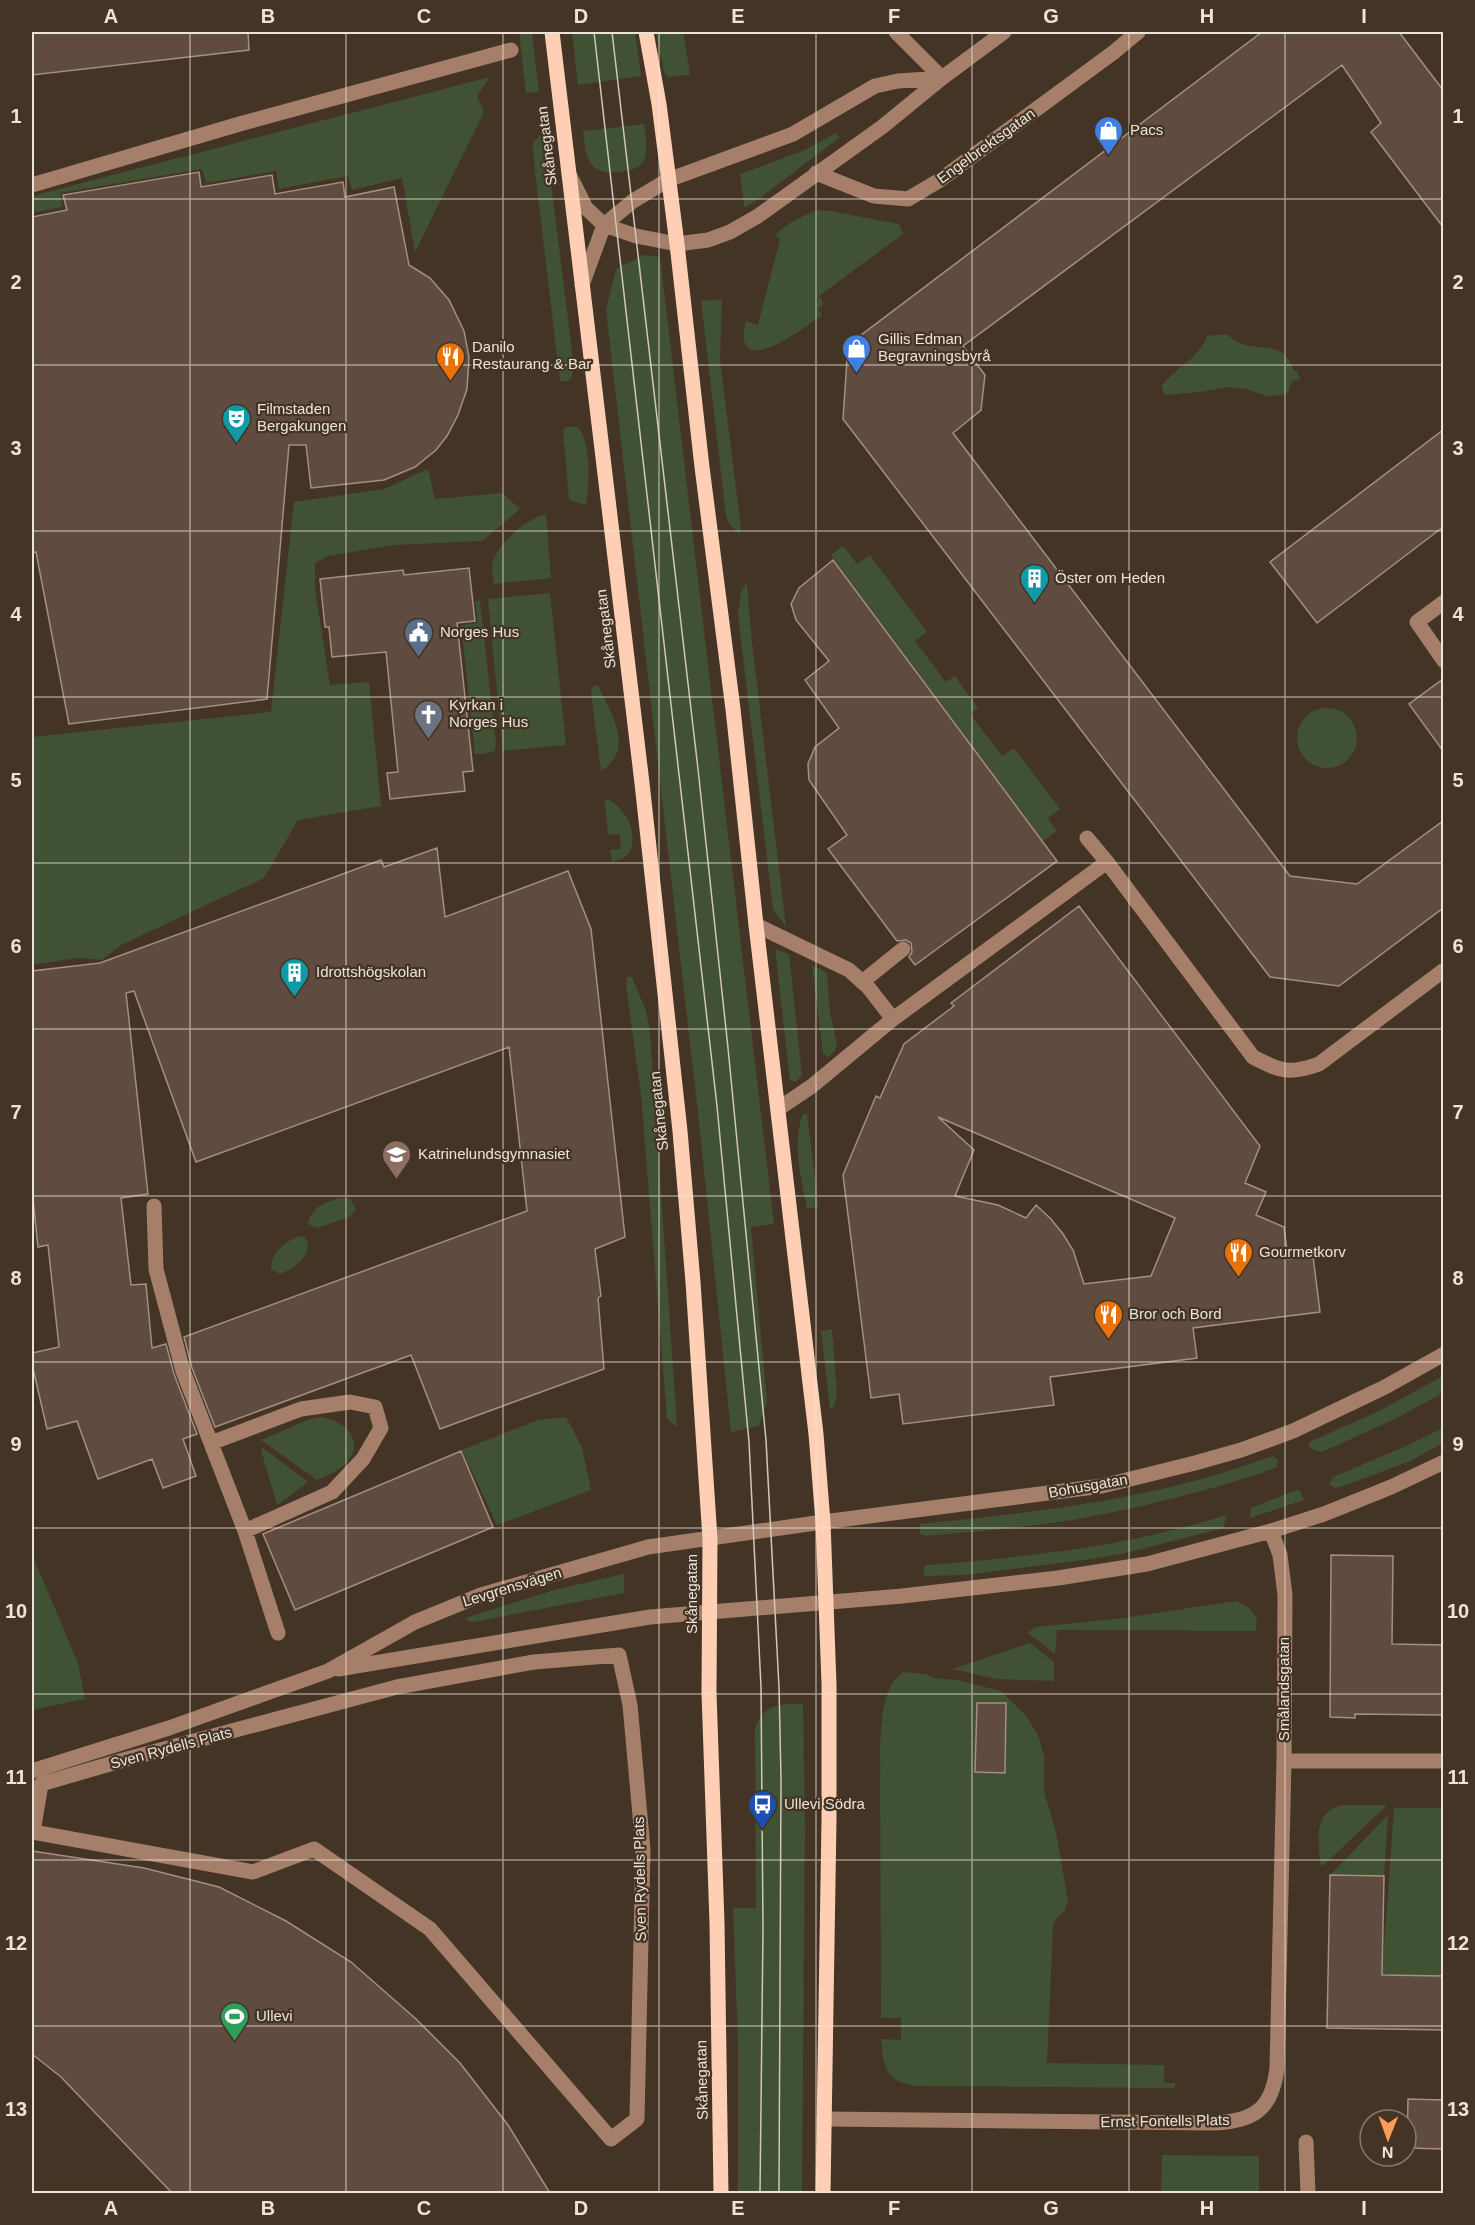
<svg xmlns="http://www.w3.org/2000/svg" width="1475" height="2225" viewBox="0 0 1475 2225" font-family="Arial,sans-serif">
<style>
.green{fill:#415133}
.building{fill:#5f4b3f;stroke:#a58f81;stroke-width:1.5;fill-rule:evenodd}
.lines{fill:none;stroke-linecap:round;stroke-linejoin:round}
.minor{stroke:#a57f69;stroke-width:15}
.major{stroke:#fecfb4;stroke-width:15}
.tram{stroke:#d1c7bc;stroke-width:1.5}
.grid{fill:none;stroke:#ede3d9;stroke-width:1.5;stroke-opacity:0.55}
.labels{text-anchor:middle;stroke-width:4.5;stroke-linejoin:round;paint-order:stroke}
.poi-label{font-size:15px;fill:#ede3d9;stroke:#433425;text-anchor:start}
.street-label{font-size:15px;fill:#ede3d9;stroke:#433425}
.neatline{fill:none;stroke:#ede3d9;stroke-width:2}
.grid-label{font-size:20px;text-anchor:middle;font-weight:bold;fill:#ede3d9}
</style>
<rect width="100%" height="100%" fill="#433425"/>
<path class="green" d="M519 32H532L539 92 526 93Z
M572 32H635L641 76 578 85Z
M656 32H683L690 73 688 75 667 77 664 72Z
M490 77 477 96 484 112 415 252 402 178 352 190 348 176 279 189 276 171 206 183 202 169 60 193 62 207 32 213V196Z
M644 124C647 151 653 169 619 172 587 175 586 158 583 131Z
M836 133 839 138 756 201 746 207 744 206 740 174 805 150Z
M540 135H545L571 343 573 372 571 378 568 381H560L534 163 533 143Z
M818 210 830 211 899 224 903 234 819 296 824 304 818 309 822 315C811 323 750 371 744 340 743 334 745 327 746 321L758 325 780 239 775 236C785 223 803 216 818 210Z
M644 255 660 257 774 1224 751 1227 767 1402 759 1426 731 1432 699 1122 606 310 616 269Z
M722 299 720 360 741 528 740 534 729 524 726 516 701 301Z
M1226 334C1231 337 1236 342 1242 344 1267 351 1283 341 1294 371L1297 370 1300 379 1292 381 1289 391 1285 395 1266 396 1246 389 1229 387 1200 392 1167 395 1163 393 1162 385C1176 368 1200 357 1207 336Z
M565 427H577C592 439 589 488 586 505L569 500 563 431Z
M428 469 435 499 502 493 520 509 482 541 394 545 328 556 315 563V589L330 685 369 682 381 806 298 820 264 878 121 945 102 960 77 958 32 965V737L271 712 294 502 384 489Z
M546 514 551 578 494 584C493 577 491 568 493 561 500 541 526 519 546 514Z
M843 546 857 564 870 555 927 632 915 641 946 682 955 676 978 708 970 714 1002 756 1014 748 1060 809 1048 818 1057 831 1043 841 831 555Z
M746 584H747L752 643 786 927 773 909 738 615 741 592Z
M550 593 566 745 503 751 488 599Z
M475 601H480L496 743 495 751 485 754H475L461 625 478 623Z
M595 685 599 687C612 715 635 750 601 771L591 691 593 686Z
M1297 738a30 30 0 1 1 60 0a30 30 0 1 1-60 0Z
M607 799C625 806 640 835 629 853 624 859 619 860 612 862L610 850 621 849 620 834 608 835 605 803V800Z
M775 949 789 954 802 1075 796 1082 790 1081Z
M812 965 827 973 830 1013 837 1044 835 1050 828 1057 823 1054Z
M627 977H632L646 1011 650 1033 677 1425 675 1426 667 1418 641 1095 626 985Z
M803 1114H807L818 1201V1207L807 1209C802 1179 791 1144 803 1114Z
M342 1198 350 1199 356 1209 349 1217 317 1228 308 1224C310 1207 327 1201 342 1198Z
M301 1236 305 1237C315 1254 294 1269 280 1274L271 1269C270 1254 287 1239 301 1236Z
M832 1329 837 1396 833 1409H830L821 1331Z
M1443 1376V1393L1393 1420 1331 1448 1321 1452 1309 1448V1443L1314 1440 1377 1412Z
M321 1417C347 1421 368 1444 343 1466 336 1472 326 1476 317 1480L261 1440 310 1419Z
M566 1417 582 1447 591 1490 497 1525 462 1450 538 1420Z
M1443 1428V1443L1410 1461 1344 1486 1335 1488 1329 1484 1333 1477 1404 1447Z
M263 1448 307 1481V1483L277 1505 261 1450Z
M1272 1456 1278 1459 1277 1467 1262 1473C1206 1491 1147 1506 1089 1517 1035 1527 979 1531 925 1536L920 1534V1524C1039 1512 1159 1499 1272 1456Z
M1296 1490H1299L1304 1500 1250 1518 1251 1508Z
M1226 1515 1224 1527 1220 1529 1121 1554 1084 1560 964 1575 924 1576V1567L927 1565C1026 1557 1131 1546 1226 1515Z
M32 1554 78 1663 85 1699 32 1710Z
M624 1574V1593L473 1622H469L465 1618 558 1589Z
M1235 1601C1248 1604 1262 1617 1255 1631L1057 1630 1055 1654 1028 1633 1035 1627 1124 1618Z
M1030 1643 1054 1662V1681L997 1679 952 1669Z
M903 1672 926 1674 933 1678 957 1680 1001 1691 1027 1717 1039 1738 1044 1755V1791L1056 1832 1068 1901 1065 1911 1056 1918 1053 1927 1047 2063 1164 2065V2083H1175V2088L916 2086C885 2081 883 2067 881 2039L901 2040V2018H881L880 1746C882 1721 881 1689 903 1672Z
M803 1704 805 1831 802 2193H738V2043L733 1908H756L755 1729C763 1703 780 1704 803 1704Z
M1342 1805H1387L1323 1866 1320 1864C1319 1840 1312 1813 1342 1805Z
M1394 1808H1443V1976L1382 1975Z
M1388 1815 1384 1876 1330 1875Z
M1162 2155 1259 2156V2193H1161Z"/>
<path class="building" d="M32 32H248L249 50 32 75Z
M1262 32H1399L1443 90V227L1371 132 1381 123 1342 65 963 346 985 375 981 410 953 433 1290 876 1357 884 1443 821V908L1339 986 1270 977 843 419 848 345Z
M199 172 201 187 272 175 275 194 343 182 345 197 394 187 409 265 430 278 449 300 464 331 469 357 467 389 458 415 447 436 436 450 415 467 384 480 311 488 306 445H289L267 699 69 724 36 552 32 553V217L67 210 63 195Z
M1443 430V527L1317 623 1270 562Z
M833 560 1057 861 915 965 909 957 912 952 911 943 906 940 897 941 828 849 847 835 809 780 808 764 815 747 839 728 805 680 829 661 796 620 791 604 799 588Z
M469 568 475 621 457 623 473 771 463 772 465 791 390 799 387 773 398 772 386 652 332 657 329 627H325L320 579 403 570 404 575Z
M1443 679V751L1409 704Z
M437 848 445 917 568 871 591 929 625 1237 595 1249 601 1296 598 1298 604 1369 440 1429 411 1355 215 1427 192 1368 184 1337 527 1211 509 1047 196 1162 134 991 126 993 148 1194 121 1198 131 1285 146 1284 152 1348 166 1344 174 1374 197 1434 183 1439 196 1476 163 1488 152 1459 98 1479 77 1421 47 1429 32 1364V1353L59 1347 48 1245 38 1247 32 1189V971L100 963 381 860 384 867Z
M1079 906 1260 1146 1245 1183 1266 1192 1256 1215 1284 1227 1288 1259 1313 1256 1320 1312 1193 1328 1197 1358 1050 1377 1054 1405 903 1424 899 1394 871 1398 843 1175 876 1096 880 1098 904 1044 954 1006 951 1003ZM938 1117 1175 1218 1151 1276 1084 1284 1073 1250 1063 1234 1051 1219 1036 1205 1026 1218 998 1205 955 1196 974 1150Z
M461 1451 493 1527 295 1610 263 1534Z
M1331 1555 1393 1556 1392 1644 1443 1645V1715L1355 1714V1718L1330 1717Z
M977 1703H1006L1005 1773 975 1772Z
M32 1851 144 1868 219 1887 286 1921 351 1962 416 2019 460 2063 508 2125 550 2193H172L61 2077 32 2054Z
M1330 1875 1384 1876 1382 1975 1443 1976V2030L1327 2028Z
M1408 2099 1443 2100V2149L1407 2148Z"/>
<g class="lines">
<path class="minor" d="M896 32 942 78
M816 173 874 196 908 199 940 180 1114 52 1138 32
M570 176 586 208 604 225 636 236 677 244 708 240 730 232 758 216 882 127 942 78 1004 32
M32 185 243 123 511 50
M582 285 604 225 633 201 668 180 793 134 875 86 898 81 942 78
M1444 602 1417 622 1444 661
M1087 838 1107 862 1253 1057C1280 1071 1289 1075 1319 1064L1444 970
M756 925 849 970 868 987 893 1019 812 1086 778 1109
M862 982 903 949
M893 1019 1107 862
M154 1206 156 1269 183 1371 245 1531 278 1633
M211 1443 301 1409 350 1402 375 1407 381 1428 363 1459 332 1492 245 1531
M1271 1531 1280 1555 1285 1595 1284 1761H1444
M619 1655 630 1705 643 1849 637 2119 611 2139 430 1929 314 1849 253 1872 33 1832 41 1784 127 1759 397 1687 534 1662Z
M338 1669 650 1617 902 1596 1058 1578 1147 1564 1271 1531 1324 1514 1391 1487 1444 1462
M32 1771 169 1728 328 1671 415 1622 481 1595 648 1547 823 1522 1102 1486 1195 1463 1241 1450 1293 1431 1385 1387 1444 1354
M824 2119 1211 2123C1252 2122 1272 2111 1277 2068L1284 1761
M1306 2142 1308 2194"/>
<path class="major" d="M552 32 642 783 680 1131 693 1282 710 1539 709 1693 717 1923 721 2194
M646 32 659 104 677 244 702 467 733 709 756 925 816 1434 823 1522 829 1684V1819L823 2194"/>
<path class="tram" d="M594 32 717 1106 749 1442 761 1687 763 1929 760 2194
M612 32 698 769 728 1048 766 1440 779 1687 781 1779 779 2194"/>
</g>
<path class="grid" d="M190 32V2194M346 32V2194M503 32V2194M659 32V2194M816 32V2194M972 32V2194M1129 32V2194M1285 32V2194M32 199H1444M32 365H1444M32 531H1444M32 697H1444M32 863H1444M32 1029H1444M32 1196H1444M32 1362H1444M32 1528H1444M32 1694H1444M32 1860H1444M32 2026H1444"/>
<defs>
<symbol id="shop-pin" viewBox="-11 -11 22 30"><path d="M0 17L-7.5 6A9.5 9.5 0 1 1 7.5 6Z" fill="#3f7fe0" stroke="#433425"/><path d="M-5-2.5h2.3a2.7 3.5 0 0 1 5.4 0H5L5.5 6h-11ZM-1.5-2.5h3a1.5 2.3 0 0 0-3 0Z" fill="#fff"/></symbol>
<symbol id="restaurant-pin" viewBox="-11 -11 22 30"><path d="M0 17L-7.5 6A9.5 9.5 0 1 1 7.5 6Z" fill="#e8710a" stroke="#433425"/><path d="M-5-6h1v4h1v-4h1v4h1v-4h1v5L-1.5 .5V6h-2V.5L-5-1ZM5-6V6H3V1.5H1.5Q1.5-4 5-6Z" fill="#fff"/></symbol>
<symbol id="theatre-pin" viewBox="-11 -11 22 30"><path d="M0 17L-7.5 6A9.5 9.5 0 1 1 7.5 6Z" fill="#0f9aa8" stroke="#433425"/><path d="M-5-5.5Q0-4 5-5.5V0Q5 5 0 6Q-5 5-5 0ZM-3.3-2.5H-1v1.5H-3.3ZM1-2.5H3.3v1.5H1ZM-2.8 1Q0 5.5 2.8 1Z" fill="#fff"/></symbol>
<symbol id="building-pin" viewBox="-11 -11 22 30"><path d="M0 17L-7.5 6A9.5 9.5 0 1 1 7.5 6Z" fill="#0f9aa8" stroke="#433425"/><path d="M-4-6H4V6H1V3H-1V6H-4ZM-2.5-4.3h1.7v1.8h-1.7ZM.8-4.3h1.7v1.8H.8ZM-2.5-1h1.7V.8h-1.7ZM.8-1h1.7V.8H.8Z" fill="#fff"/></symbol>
<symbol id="civic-pin" viewBox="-11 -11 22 30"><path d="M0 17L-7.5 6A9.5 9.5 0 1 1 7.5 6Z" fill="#5c6f8a" stroke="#433425"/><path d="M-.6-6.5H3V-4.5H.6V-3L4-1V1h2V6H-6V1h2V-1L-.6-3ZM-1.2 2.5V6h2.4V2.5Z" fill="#fff"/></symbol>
<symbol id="church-pin" viewBox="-11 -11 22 30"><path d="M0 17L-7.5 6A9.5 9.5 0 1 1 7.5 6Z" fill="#6b7280" stroke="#433425"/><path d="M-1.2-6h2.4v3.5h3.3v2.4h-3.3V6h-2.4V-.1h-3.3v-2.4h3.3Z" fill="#fff"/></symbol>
<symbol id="school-pin" viewBox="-11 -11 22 30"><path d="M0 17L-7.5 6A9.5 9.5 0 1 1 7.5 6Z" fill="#8d6e63" stroke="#433425"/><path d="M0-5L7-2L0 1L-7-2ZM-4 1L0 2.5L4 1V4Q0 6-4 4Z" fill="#fff"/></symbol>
<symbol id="bus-pin" viewBox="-11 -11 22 30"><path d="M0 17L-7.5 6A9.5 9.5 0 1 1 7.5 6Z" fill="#1a4fb4" stroke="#433425"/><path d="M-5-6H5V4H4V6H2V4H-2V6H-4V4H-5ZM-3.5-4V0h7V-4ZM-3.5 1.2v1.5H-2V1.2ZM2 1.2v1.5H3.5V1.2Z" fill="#fff"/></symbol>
<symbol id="stadium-pin" viewBox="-11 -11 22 30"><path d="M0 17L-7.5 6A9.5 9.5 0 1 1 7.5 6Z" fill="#2e9e5b" stroke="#433425"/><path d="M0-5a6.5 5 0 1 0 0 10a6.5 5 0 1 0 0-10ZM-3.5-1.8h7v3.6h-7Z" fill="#fff"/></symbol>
</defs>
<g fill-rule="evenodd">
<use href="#shop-pin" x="1092" y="114" width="33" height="45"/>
<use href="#shop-pin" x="840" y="332" width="33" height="45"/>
<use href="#restaurant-pin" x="434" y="340" width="33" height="45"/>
<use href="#theatre-pin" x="220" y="402" width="33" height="45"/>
<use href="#building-pin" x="1018" y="562" width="33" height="45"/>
<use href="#civic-pin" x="402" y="616" width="33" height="45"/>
<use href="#church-pin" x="412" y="698" width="33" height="45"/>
<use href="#building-pin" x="278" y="956" width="33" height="45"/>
<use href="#school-pin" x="380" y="1138" width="33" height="45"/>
<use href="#restaurant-pin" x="1222" y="1236" width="33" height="45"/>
<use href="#restaurant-pin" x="1092" y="1298" width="33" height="45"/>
<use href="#bus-pin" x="746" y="1788" width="33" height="45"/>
<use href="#stadium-pin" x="218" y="2000" width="33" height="45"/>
</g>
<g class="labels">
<g class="poi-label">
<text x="1130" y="135">Pacs</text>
<text x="878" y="344">Gillis Edman<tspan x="878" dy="17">Begravningsbyrå</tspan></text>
<text x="472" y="352">Danilo<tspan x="472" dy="17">Restaurang &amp; Bar</tspan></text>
<text x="257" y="414">Filmstaden<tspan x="257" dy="17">Bergakungen</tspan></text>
<text x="1055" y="583">Öster om Heden</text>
<text x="440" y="637">Norges Hus</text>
<text x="449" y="710">Kyrkan i<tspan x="449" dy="17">Norges Hus</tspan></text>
<text x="316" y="977">Idrottshögskolan</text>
<text x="418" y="1159">Katrinelundsgymnasiet</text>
<text x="1259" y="1257">Gourmetkorv</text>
<text x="1129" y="1319">Bror och Bord</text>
<text x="784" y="1809">Ullevi Södra</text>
<text x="256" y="2021">Ullevi</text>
</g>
<g class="street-label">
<text transform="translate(547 146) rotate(-97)" y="5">Skånegatan</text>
<text transform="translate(986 146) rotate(-36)" y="5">Engelbrektsgatan</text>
<text transform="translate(606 629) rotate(-97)" y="5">Skånegatan</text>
<text transform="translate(659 1111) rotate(-96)" y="5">Skånegatan</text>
<text transform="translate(1088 1486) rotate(-10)" y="5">Bohusgatan</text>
<text transform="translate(512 1587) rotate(-17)" y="5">Levgrensvägen</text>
<text transform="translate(692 1594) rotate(-90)" y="5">Skånegatan</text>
<text transform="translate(1284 1689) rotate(-90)" y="5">Smålandsgatan</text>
<text transform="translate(171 1748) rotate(-15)" y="5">Sven Rydells Plats</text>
<text transform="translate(640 1879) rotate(-91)" y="5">Sven Rydells Plats</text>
<text transform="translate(702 2080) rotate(-91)" y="5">Skånegatan</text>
<text transform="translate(1165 2121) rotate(-1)" y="5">Ernst Fontells Plats</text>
</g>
</g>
<rect width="1475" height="2225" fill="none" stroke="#433425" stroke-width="66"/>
<g transform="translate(1388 2138) rotate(181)"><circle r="28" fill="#433425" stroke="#877a6d" stroke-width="1.5"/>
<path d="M0-4.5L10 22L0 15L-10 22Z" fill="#fe9b58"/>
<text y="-9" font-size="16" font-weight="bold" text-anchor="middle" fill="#ede3d9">N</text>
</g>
<rect x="33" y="33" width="1409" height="2159" class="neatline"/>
<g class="grid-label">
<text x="111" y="23">A</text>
<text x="268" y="23">B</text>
<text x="424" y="23">C</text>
<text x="581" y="23">D</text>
<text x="738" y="23">E</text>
<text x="894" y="23">F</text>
<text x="1051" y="23">G</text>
<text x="1207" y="23">H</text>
<text x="1364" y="23">I</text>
<text x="16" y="123">1</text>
<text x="1458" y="123">1</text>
<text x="16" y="289">2</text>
<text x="1458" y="289">2</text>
<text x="16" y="455">3</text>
<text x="1458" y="455">3</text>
<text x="16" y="621">4</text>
<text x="1458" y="621">4</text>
<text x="16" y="787">5</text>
<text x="1458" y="787">5</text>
<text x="16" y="953">6</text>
<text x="1458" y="953">6</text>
<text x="16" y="1119">7</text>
<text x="1458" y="1119">7</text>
<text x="16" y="1285">8</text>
<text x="1458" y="1285">8</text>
<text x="16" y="1451">9</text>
<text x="1458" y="1451">9</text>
<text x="16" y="1618">10</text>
<text x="1458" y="1618">10</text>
<text x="16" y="1784">11</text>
<text x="1458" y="1784">11</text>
<text x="16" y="1950">12</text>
<text x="1458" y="1950">12</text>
<text x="16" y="2116">13</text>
<text x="1458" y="2116">13</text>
<text x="111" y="2215">A</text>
<text x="268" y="2215">B</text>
<text x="424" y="2215">C</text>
<text x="581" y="2215">D</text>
<text x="738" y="2215">E</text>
<text x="894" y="2215">F</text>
<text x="1051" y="2215">G</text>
<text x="1207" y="2215">H</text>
<text x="1364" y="2215">I</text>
</g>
</svg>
